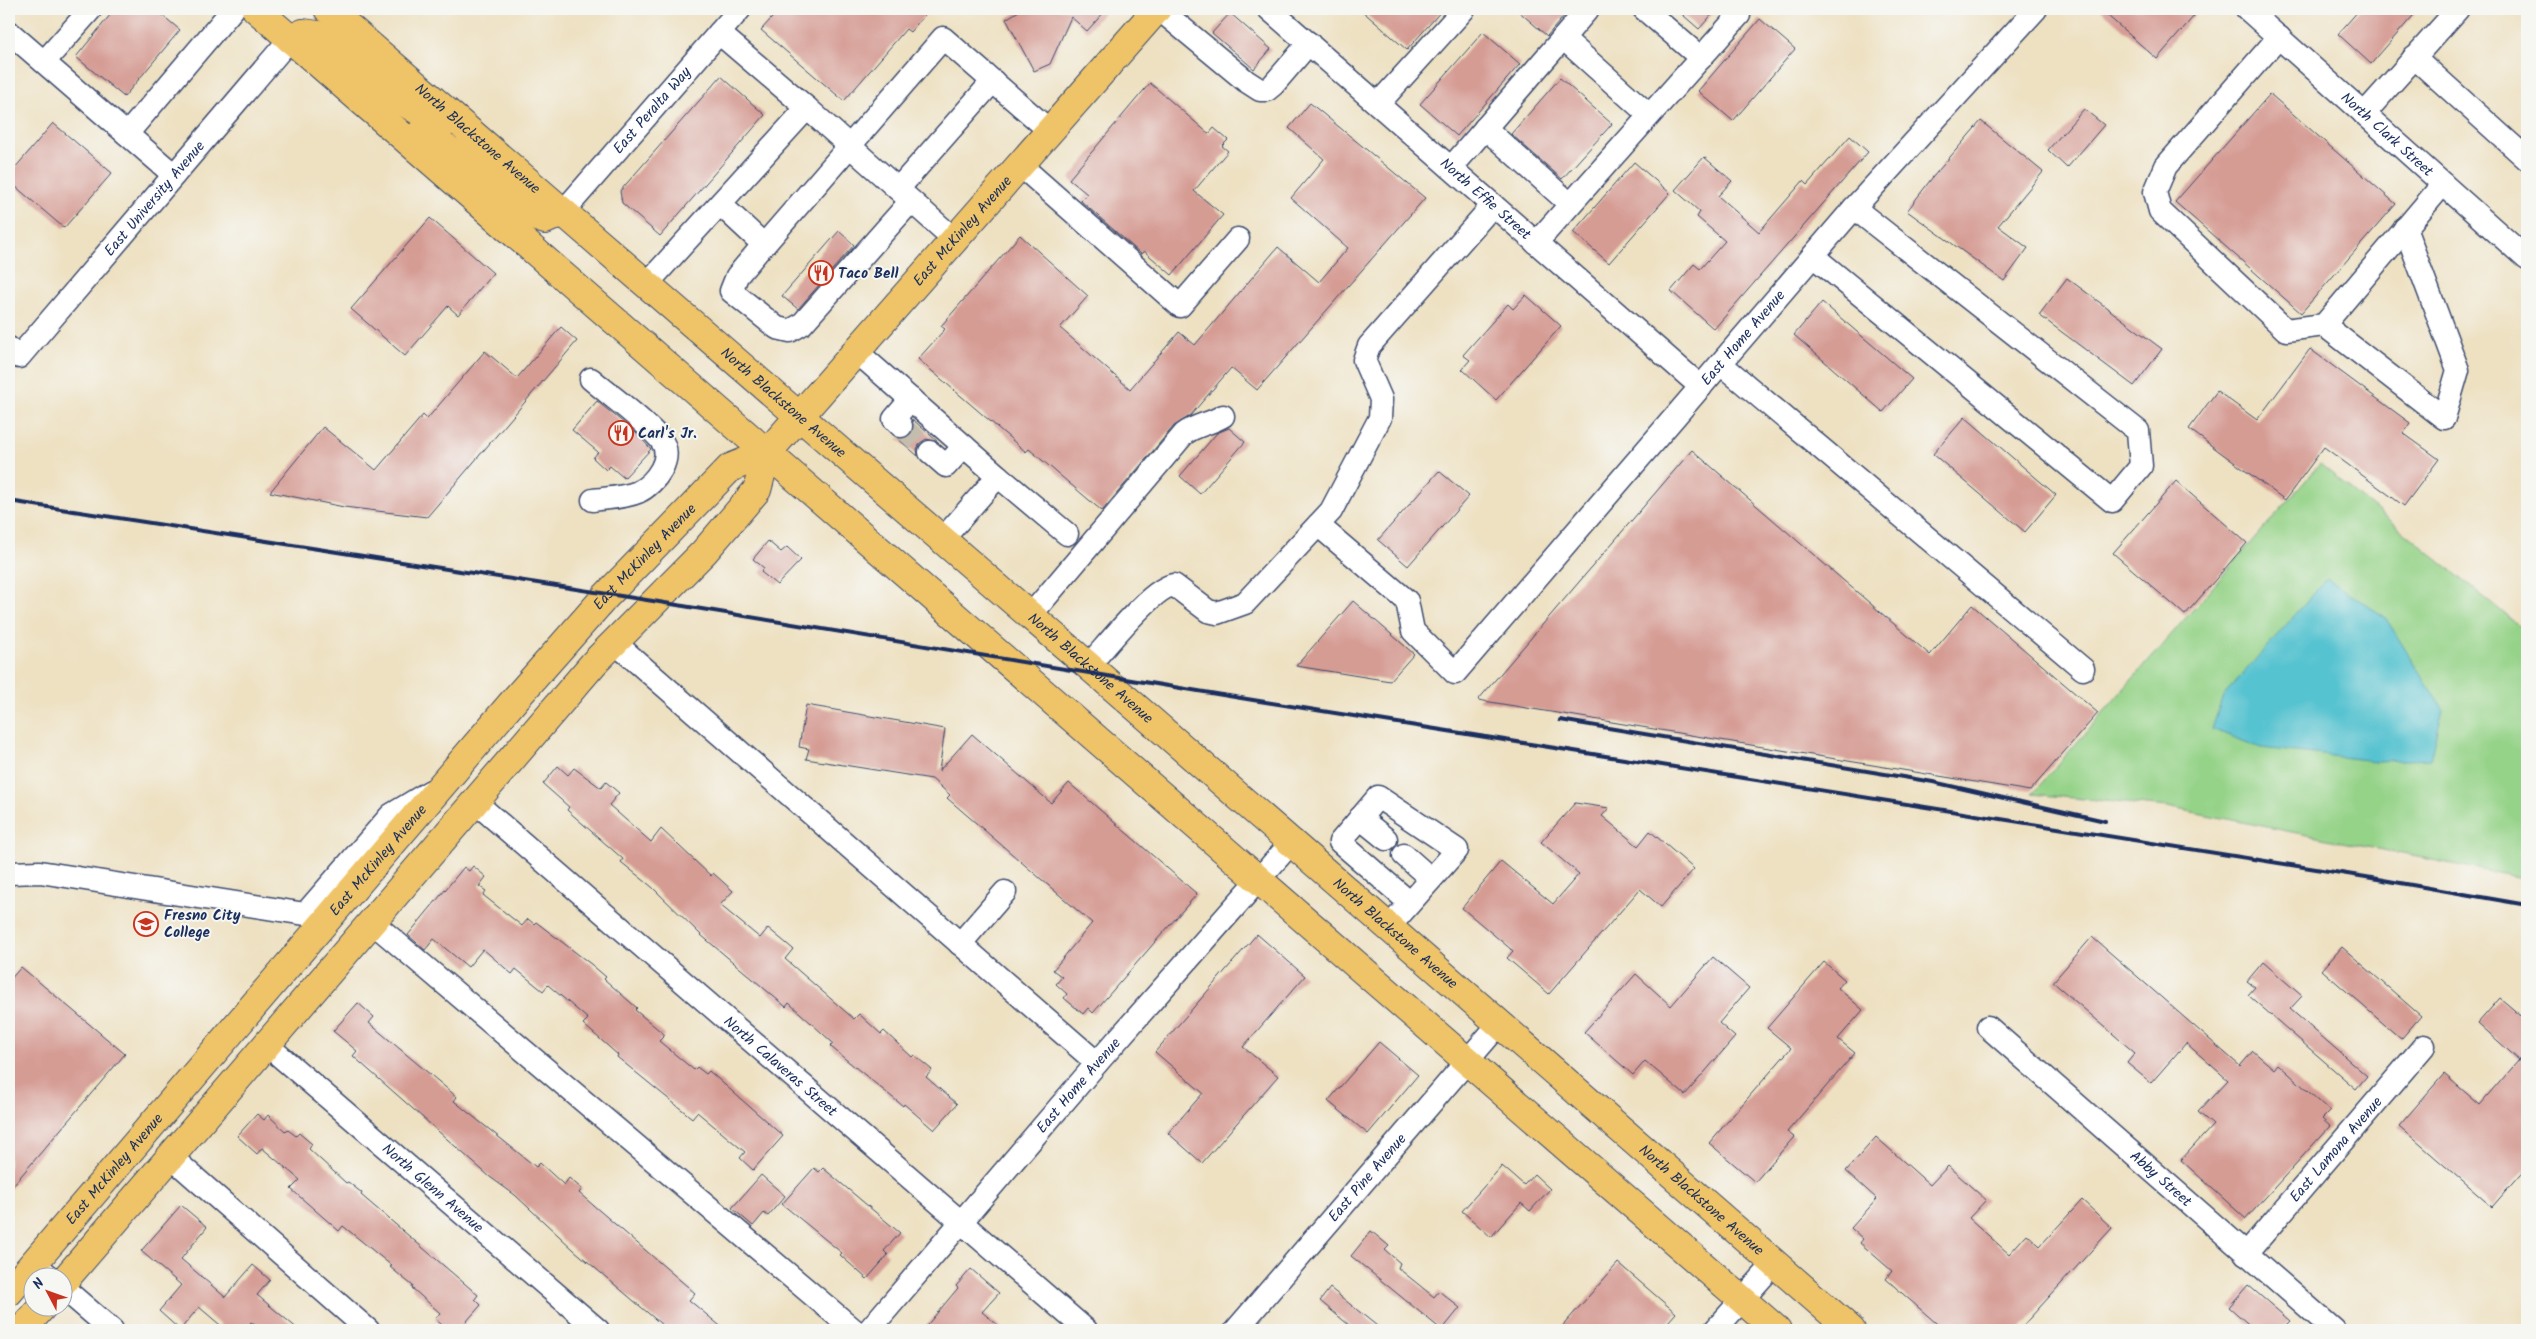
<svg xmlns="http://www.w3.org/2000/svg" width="2536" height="1339" viewBox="0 0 2536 1339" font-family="Kalam,sans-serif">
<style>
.green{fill:#95d388;stroke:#588173}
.water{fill:#57c3d0;stroke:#397997}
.building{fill:#d59c94}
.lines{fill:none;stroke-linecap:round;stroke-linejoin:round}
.minor-tunnel{stroke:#c4bdae;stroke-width:22;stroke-dasharray:22 11;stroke-linecap:butt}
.minor-casing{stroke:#3b4a6d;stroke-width:25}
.major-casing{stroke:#3b4a6d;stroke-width:30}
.minor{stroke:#fff;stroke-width:22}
.major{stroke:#efc469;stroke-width:28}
.rail{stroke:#1b2f5e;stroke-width:4}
.labels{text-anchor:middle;stroke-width:4;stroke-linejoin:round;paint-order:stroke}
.street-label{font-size:15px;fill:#1b2f5e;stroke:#f6f6f2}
.poi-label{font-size:15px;font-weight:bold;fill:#1b2f5e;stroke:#f6f6f2;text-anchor:start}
</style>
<rect width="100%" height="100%" fill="#f6f6f2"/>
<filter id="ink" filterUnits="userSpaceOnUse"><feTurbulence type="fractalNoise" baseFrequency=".02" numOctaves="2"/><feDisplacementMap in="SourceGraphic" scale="10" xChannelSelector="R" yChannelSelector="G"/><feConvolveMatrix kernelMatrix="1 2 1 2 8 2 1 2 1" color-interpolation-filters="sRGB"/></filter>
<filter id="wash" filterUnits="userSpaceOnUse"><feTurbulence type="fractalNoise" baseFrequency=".0096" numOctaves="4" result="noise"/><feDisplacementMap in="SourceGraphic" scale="20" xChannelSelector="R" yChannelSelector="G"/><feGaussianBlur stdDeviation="1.12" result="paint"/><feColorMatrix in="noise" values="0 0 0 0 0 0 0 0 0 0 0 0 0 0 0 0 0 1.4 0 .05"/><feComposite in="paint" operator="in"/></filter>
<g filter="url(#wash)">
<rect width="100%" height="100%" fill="#eee1c2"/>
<path class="green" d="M2320 464 2527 632V879L2167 807 2032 794Z"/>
<path class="water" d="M2327 579 2385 617 2443 710 2431 759 2375 761 2261 748 2212 729 2223 696Z"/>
<g id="blocks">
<path class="building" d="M115 9H155L180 30 124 97 76 57Z
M780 9H930L910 32 906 29 844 101 761 30Z
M1022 9H1107L1087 31 1071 17 1050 64 1034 71 1006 19Z
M1360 9H1443L1407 50Z
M1516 9H1570L1547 36Z
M1676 9H1717L1699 29Z
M2100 9H2200L2157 59Z
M2360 9H2419L2371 64 2338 34Z
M1230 13 1271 49 1254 69 1212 33Z
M1760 19 1795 49 1733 121 1698 91Z
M1483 32 1520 64 1457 136 1420 104Z
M721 76 765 115 660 236 622 203 620 191Z
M1560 78 1612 124 1562 179 1511 134Z
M1150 83 1209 134 1214 128 1228 140 1222 146 1228 151 1194 191 1223 215 1172 275 1144 251 1141 254 1081 201 1087 194 1069 179Z
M2270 94 2396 204 2301 313 2175 202Z
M1310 103 1425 198 1257 390 1231 368 1190 416 1174 426 1102 511 1029 449 1026 452 918 359 945 329 941 326 1020 235 1088 296 1060 328 1130 389 1179 332 1195 345 1278 247 1319 282 1348 248 1291 198 1324 159 1289 128Z
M2084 109 2104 125 2067 168 2048 150Z
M1981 121 2043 172 1998 226 2028 248 2004 281 1907 211 1932 178Z
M53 123 112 173 64 228 9 181V175Z
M1850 136 1868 152 1714 329 1671 291 1694 264 1700 269 1725 241 1697 217 1700 212 1675 190 1704 157 1732 181 1718 196 1759 232 1803 181 1807 185Z
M1634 162 1670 193 1609 263 1573 232Z
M430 218 493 273 458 315 448 306 405 356 351 309Z
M839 231 854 245 798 309 782 296Z
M2067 278 2162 349 2134 386 2039 315Z
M1526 295 1561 326 1496 400 1462 369 1470 360 1463 355 1508 304 1513 309Z
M1822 302 1912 379 1883 412 1794 335Z
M561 327 577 341 427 517 344 507 270 492 323 427 376 470 423 415 427 419 485 351 517 378Z
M2310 349 2410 423 2403 433 2439 459 2404 506 2324 447 2285 500 2189 429 2217 391 2257 420Z
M597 401 636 433 651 449 624 478 610 466 606 470 593 458 598 452 572 430Z
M1965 417 2056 495 2025 532 1933 454Z
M912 419 938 442 926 439 920 443 917 449 918 456 897 438 904 439 911 435 914 429Z
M1229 428 1245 442 1200 494 1180 476 1217 433Z
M1692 450 1930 655 1972 605 2098 713 2030 791 1478 700Z
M1439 471 1469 496 1408 566 1378 540Z
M2176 481 2247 543 2185 615 2113 553Z
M768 541 781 552 787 547 801 560 777 585 761 572 764 568 753 559Z
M1353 601 1414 654 1390 681 1296 666Z
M806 705 945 729 939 771 972 734 1051 803 1069 783 1197 894 1093 1013 1088 1008 1083 1014 1064 998 1067 994 1056 984 1062 977 1053 970 1092 923 947 798 950 795 932 779 806 759 809 749 799 747Z
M558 766 568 775 574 768 601 788 606 782 619 793 609 805 651 842 661 829 711 876 713 873 733 891 720 905 760 938 768 928 793 949 785 959 854 1019 859 1014 881 1034 884 1031 912 1057 914 1055 932 1070 926 1077 957 1104 934 1130 904 1104 903 1106 844 1058 830 1046 833 1043 789 1003 786 1007 701 935 652 887 621 862 623 859 567 810 569 807 543 784Z
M1575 803 1609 808 1602 816 1638 846 1650 831 1694 869 1661 907 1640 889 1549 994 1507 958 1513 951 1462 908 1501 861 1553 904 1579 874 1541 842Z
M473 866 486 877 479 886 486 891 483 895 522 926 528 919 534 924 536 922 592 965 606 977 604 979 637 1008 635 1010 665 1035 659 1041 694 1070 697 1067 706 1074 709 1071 783 1136 753 1170 740 1158 745 1152 697 1112 692 1118 617 1057 618 1055 583 1024 588 1019 548 985 543 991 516 969 512 974 483 949 468 967 434 939 425 950 408 935 464 867 469 871Z
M1257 934 1305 976 1243 1047 1278 1076 1202 1163 1168 1133 1203 1093 1155 1052Z
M2092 937 2240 1066 2253 1051 2274 1069 2278 1064 2330 1111 2322 1119 2330 1126 2246 1219 2181 1160 2213 1125 2198 1112 2228 1080 2186 1043 2151 1083 2127 1063 2135 1053 2053 982Z
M2342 947 2421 1016 2401 1039 2322 970Z
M1713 957 1749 988 1719 1023 1735 1037 1685 1095 1645 1061 1633 1075 1584 1032 1636 974 1671 1006Z
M1824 962 1845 980 1838 988 1863 1010 1838 1039 1855 1053 1787 1132 1794 1137 1755 1182 1709 1143 1791 1048 1767 1028Z
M2263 962 2302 996 2290 1009 2367 1076 2356 1089 2248 995 2255 987 2247 981Z
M21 967 125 1054 9 1190V981Z
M2500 998 2527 1021V1167L2492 1207 2399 1126 2444 1074 2480 1105 2519 1060 2478 1023Z
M358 1003 374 1017 369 1023 457 1097 454 1101 536 1167 540 1163 564 1185 569 1178 582 1189 579 1193 695 1293 689 1300 725 1330H668L574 1250 515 1195 490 1177 353 1056 357 1051 333 1031Z
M1379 1042 1418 1075 1368 1134 1328 1101Z
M257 1114 264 1120 268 1115 286 1132 288 1130 296 1136 299 1133 312 1144 309 1149 346 1183 348 1182 362 1193 361 1195 478 1295 475 1299 481 1305 459 1330H448L435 1319 440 1313 412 1288 413 1286 390 1267 392 1266 343 1226 339 1231 291 1189 300 1180 262 1148 257 1154 237 1136Z
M1876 1137 1930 1185 1948 1166 1986 1200 1969 1218 2009 1254 2027 1234 2040 1246 2082 1200 2112 1228 2019 1330H1944L1886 1279 1892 1271 1860 1243 1863 1239 1851 1228 1877 1199 1846 1171Z
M1502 1166 1524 1185 1534 1174 1550 1189 1530 1211 1521 1203 1491 1237 1462 1211Z
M814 1168 819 1172 823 1168 900 1233 884 1251 888 1255 867 1279 840 1255 842 1253 782 1204Z
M761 1175 785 1196 768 1216 764 1213 753 1226 732 1208Z
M181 1205 207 1227 181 1259 225 1297 253 1265 270 1280 257 1295 299 1330H261L251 1322 243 1330H226L199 1307 180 1330 159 1311 181 1285 141 1251Z
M1371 1231 1389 1246 1385 1250 1400 1263 1398 1268 1434 1297 1439 1291 1460 1308 1442 1330 1351 1256Z
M1618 1263 1676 1313 1661 1330H1559Z
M971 1269 999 1293 982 1312 1004 1330H923L958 1288 956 1286Z
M2248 1285 2290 1321 2281 1330H2255L2229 1307Z
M1330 1288 1382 1330H1355L1320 1301Z"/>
</g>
</g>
<g filter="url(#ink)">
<use href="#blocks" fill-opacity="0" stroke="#3b4a6d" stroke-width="1"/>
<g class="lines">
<path class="minor-tunnel" d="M901 426 930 452"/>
<defs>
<g id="minor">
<path d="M1159 9 1246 81 1260 90H1267L1273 85 1309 43"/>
<path id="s1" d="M1269 9 1701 387"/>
<path d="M1644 9 1701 58"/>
<path id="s2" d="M2247 9 2527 259"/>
<path d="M9 32 174 175"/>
<path d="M719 33 807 108"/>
<path d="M2279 37 2166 166 2155 192 2160 211 2286 330 2324 325 2443 184"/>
<path d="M1563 38 1649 115"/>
<path d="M2414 57 2527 159"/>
<path d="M44 62 91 9"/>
<path d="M1378 104 1464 9"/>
<path d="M2364 114 2458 9"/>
<path d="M1485 128 1570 204"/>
<path d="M127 134 233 9"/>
<path d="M1020 165 1180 306 1238 239"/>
<path d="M1451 168 1588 9"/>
<path d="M898 189 993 81"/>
<path d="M720 204 764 245 943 38 1050 131"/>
<path id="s3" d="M563 212 740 9"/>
<path d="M1536 243 1739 15"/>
<path d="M764 244 737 276 731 291 777 328 790 331 802 324 911 201"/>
<path d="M1813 256 2112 501 2141 466 2138 431 1854 208"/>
<path d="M646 285 807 108 955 240"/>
<path d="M2324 325 2444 418 2458 370 2405 228"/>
<path id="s4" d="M9 348 19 357 290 39"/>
<path d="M857 352 998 476 942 540"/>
<path d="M1721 364 2083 669"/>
<path d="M591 379C612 397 643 419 660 439 676 457 655 484 638 492 624 498 607 498 593 500"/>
<path d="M901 426 894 419 911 399"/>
<path d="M930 452 946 466 964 446"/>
<path d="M998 476 1067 534"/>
<path id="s5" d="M1318 525 1407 601 1413 631 1455 673 1854 208 2036 9"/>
<path d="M1030 616 1184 434C1195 425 1210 424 1223 416"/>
<path d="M614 642 1097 1063"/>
<path d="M1088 666C1105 648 1152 587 1174 585L1208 611 1217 613 1245 603 1331 511 1380 418 1381 399 1364 360 1369 346 1493 205"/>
<path id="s6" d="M475 802 1086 1330"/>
<path d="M1360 818 1386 839"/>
<path d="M1404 855 1431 879"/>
<path d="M9 873 40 872 305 914 391 815 431 791"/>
<path d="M372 922 854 1330"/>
<path d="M1389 927 1457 850 1378 797 1340 842 1410 903"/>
<path d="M960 944 1005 892"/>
<path id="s7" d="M1988 1027 2334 1330"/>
<path id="s8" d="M267 1045 598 1330"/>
<path d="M171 1157 368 1330"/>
<path id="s9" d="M2246 1254 2424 1046"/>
<path d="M33 1263 49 1276"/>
<path d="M62 1287 112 1330"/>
<path id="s10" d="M869 1330 1097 1063 1291 843"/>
<path id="s11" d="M1236 1330 1499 1024"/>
<path d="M1715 1330 1774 1264"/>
</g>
<g id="major">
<path d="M256 9 1777 1330"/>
<path id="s12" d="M328 9 1099 675 1851 1330"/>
<path d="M290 39 303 33 318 35 332 43 399 99 442 125"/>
<path d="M421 133 455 154 527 214 545 220 563 212"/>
<path d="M62 1283 594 663 704 552 757 490 767 453"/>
<path id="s13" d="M9 1292 517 697 606 596 730 468 767 453 1157 9"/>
<path d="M22 1330 43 1306"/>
</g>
</defs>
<use href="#minor" class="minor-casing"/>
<use href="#major" class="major-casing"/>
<use href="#minor" class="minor"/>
<use href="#major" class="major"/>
<path class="rail" d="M9 501 653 601 1253 700 2366 877 2527 905
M1560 720 1933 782 2105 821"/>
</g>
</g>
<defs>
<symbol id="restaurant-ring" viewBox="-11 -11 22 22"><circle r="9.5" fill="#f6f6f2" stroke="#c8321e" stroke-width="1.5"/><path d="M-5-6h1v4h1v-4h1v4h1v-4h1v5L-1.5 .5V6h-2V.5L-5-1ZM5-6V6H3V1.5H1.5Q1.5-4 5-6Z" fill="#c8321e"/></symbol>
<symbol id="university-ring" viewBox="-11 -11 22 22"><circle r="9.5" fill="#f6f6f2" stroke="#c8321e" stroke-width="1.5"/><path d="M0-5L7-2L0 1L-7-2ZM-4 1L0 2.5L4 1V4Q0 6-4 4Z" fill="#c8321e"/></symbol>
</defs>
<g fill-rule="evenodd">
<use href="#restaurant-ring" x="807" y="259" width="28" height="28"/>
<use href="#restaurant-ring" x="607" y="419" width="28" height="28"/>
<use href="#university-ring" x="132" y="910" width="28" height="28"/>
</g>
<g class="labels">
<g class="street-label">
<text dy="5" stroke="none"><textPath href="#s3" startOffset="135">East Peralta Way</textPath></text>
<text dy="5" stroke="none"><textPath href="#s2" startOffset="188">North Clark Street</textPath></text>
<text dy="5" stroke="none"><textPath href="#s12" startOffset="198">North Blackstone Avenue</textPath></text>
<text dy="5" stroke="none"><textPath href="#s4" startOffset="222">East University Avenue</textPath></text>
<text dy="5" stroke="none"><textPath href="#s1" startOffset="288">North Effie Street</textPath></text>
<text dy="5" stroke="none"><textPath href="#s13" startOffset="1431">East McKinley Avenue</textPath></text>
<text dy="5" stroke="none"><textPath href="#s5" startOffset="649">East Home Avenue</textPath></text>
<text dy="5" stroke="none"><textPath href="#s12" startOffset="602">North Blackstone Avenue</textPath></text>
<text dy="5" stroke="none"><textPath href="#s13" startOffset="972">East McKinley Avenue</textPath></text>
<text dy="5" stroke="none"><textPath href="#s12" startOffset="1008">North Blackstone Avenue</textPath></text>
<text dy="5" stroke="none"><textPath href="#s13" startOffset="568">East McKinley Avenue</textPath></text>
<text dy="5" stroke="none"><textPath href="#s12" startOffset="1412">North Blackstone Avenue</textPath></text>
<text dy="5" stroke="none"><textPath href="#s6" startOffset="404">North Calaveras Street</textPath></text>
<text dy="5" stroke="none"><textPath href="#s10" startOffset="322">East Home Avenue</textPath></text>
<text dy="5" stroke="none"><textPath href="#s9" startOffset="138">East Lamona Avenue</textPath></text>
<text dy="5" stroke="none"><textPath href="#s13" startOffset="162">East McKinley Avenue</textPath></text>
<text dy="5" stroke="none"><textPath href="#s11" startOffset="201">East Pine Avenue</textPath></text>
<text dy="5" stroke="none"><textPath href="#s7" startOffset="230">Abby Street</textPath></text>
<text dy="5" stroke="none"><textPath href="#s8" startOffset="219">North Glenn Avenue</textPath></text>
<text dy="5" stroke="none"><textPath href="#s12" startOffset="1818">North Blackstone Avenue</textPath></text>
</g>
<g class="poi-label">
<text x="838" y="278">Taco Bell</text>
<text x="638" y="438">Carl's Jr.</text>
<text x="164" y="920">Fresno City<tspan x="164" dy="17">College</tspan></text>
</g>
</g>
<rect width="2536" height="1339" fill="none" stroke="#f6f6f2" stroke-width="30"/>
<g transform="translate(48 1292) rotate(311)"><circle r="24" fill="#f6f6f2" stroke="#9ea6b7"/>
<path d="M0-4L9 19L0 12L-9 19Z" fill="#c8321e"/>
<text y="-8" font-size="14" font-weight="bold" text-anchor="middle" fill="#1b2f5e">N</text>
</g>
</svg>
